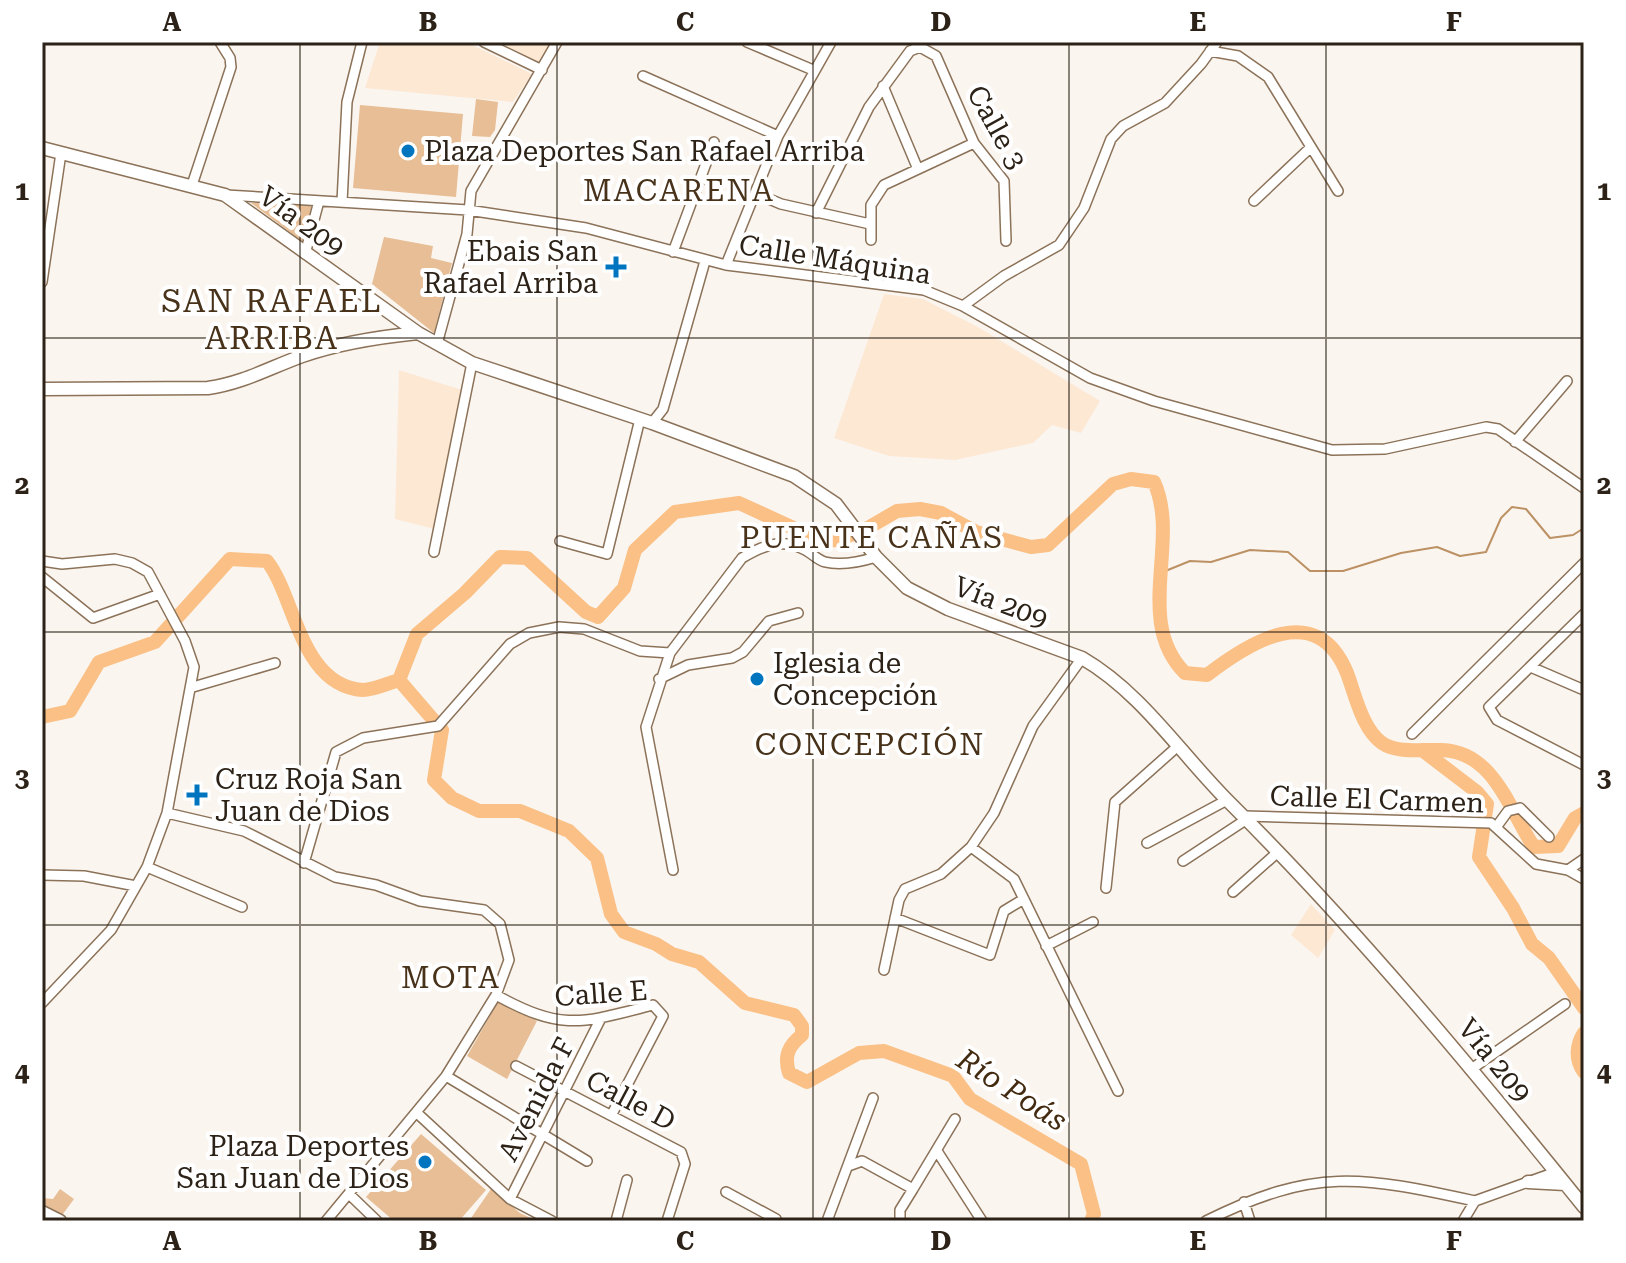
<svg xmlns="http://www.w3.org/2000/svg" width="1626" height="1263" viewBox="0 0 1626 1263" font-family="'Roboto Serif',serif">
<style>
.built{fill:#fde8d4}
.green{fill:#e7be95}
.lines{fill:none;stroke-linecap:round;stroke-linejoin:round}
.stream{stroke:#bc9164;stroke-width:2}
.river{stroke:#fac085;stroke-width:14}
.minor-casing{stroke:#8b7258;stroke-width:12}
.secondary-casing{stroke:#8b7258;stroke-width:15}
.minor{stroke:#fff;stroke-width:9}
.secondary{stroke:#fff;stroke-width:12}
.grid{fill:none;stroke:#2c2217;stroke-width:2;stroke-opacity:0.55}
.poi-dot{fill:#0075bf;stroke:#fff;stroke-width:3}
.labels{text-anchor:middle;stroke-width:8;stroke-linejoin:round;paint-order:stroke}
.street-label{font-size:28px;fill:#2c2217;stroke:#fff}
.poi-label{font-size:28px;fill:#2c2217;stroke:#fff;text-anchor:start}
.neighbourhood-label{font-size:30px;letter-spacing:2px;fill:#48321a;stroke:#fff}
.water-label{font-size:30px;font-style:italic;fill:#432b11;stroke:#fff}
.quarter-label{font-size:32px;letter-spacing:2px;fill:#48321a;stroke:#fff}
.neatline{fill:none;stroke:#2c2217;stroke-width:3}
.grid-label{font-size:26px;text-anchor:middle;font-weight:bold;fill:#2c2217}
</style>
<rect width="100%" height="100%" fill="#fbf5f0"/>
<path class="built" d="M380 42H466L532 74 513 102 365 88Z
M499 42H552L539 64Z
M884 294 923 299 978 327 1100 401 1081 433 1052 425 1033 443 955 460 889 456 834 438Z
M399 370 462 390 435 529 395 519Z
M1311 904 1335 930 1318 958 1291 935Z"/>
<path class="green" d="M476 99 498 102 495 130 490 137 472 136Z
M360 105 463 114 456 197 353 188Z
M251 203 312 204 303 242Z
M384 237 433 246 431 258 452 263 434 333 372 284Z
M498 1002 537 1021 507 1079 467 1056Z
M421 1134 486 1190 459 1221H394L366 1197Z
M60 1189 74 1199 60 1218 42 1208V1198L53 1199Z
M491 1189 520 1213 537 1221H469Z"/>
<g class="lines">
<path class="stream" d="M1158 574 1190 561 1211 562 1250 550 1288 552 1310 571H1343L1401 553 1437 547 1460 556 1486 552 1501 518 1512 507 1526 509 1550 538 1573 535 1584 528"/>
<path class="river" d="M399 680 417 634 465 593 500 557 527 558 586 612 598 617 624 588 635 550 675 512 739 503 822 541 838 540 866 529 897 511 920 509 941 513 976 532 1031 547 1048 545 1113 484 1131 479 1154 482C1181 541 1133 621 1185 673L1207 675C1250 642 1317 599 1347 673 1355 694 1362 729 1382 743 1398 754 1424 749 1442 750 1495 752 1510 812 1534 847L1558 846 1575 818 1584 813
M399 680 442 730 434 780 452 798 479 811H520L569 831 597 858 611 914 624 932 656 944 672 954 699 962 745 1003 794 1015 802 1026V1035C788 1046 784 1056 789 1073L807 1082 859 1053 884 1051 953 1076 970 1099 1081 1164 1094 1214 1091 1221
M42 717 70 711 99 662 155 642 230 559 267 561C295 596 300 686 363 690 374 690 388 683 399 680
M1422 750 1477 792 1487 804 1479 857 1513 908 1532 944 1549 958 1584 1008
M1584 1033C1576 1045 1575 1060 1584 1072"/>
<defs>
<path id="minor" d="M484 42 542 70
M747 42 813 70
M1210 51 1238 56 1268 77 1338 191
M643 76 778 136
M883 86 917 167
M192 185 231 67 230 58 220 42
M755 193 781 204 870 224
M226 195 468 210 586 228 726 265 924 290 963 306 1090 378 1154 401 1332 450 1385 449 1486 427 1498 429 1584 488
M1254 201 1310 148
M342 202 347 102 362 42
M816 213 869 107 910 51 920 47 936 56 974 143 1004 181 1006 241
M871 240V205L884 185 974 143
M673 252 714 142
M305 254 319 201
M726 265 778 136 831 42
M42 282 61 153
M963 306 1004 276 1059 245 1084 208 1111 139 1123 126 1165 103 1201 64 1217 42
M437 344 467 234 471 191 557 42
M652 423 663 409 705 261
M1515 442 1567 381
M560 541 607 554 640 419
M434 552 472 363
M42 561 62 564 115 559 132 563 148 572 185 641 194 667 167 813 147 867 111 930 42 1003
M42 577 93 618 160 594
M1584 614 1489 707 1497 720 1584 765
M1533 668 1584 690
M659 679 688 665 732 658 743 652 769 621 798 613
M193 687 275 663
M1412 734 1584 563
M167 813 244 831 335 877 376 885 420 901 484 910 500 924 509 960 496 995 446 1076 326 1221
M1244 816 1491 823 1536 864 1568 870 1584 879
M1497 826 1508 811 1520 808 1549 837
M1147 843 1227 800
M971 847 1014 879 1118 1091
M1183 861 1247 819
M304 863 336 752 363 738 438 726 510 644 529 633 559 627 584 629 640 651 670 653
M147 867 242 907
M673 870 646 727 670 653 742 558C762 546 781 538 803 549 811 552 817 560 825 562 842 566 860 562 876 557
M1568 870 1584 859
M42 875 84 876 136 886
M1106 888 1115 802 1178 746
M1233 892 1278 852
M895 918 990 955 1004 911 1024 899
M1046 946 1093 922
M884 970 899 900 905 889 941 874 971 847 994 813 1033 726 1082 658
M496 995C563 1032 582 1023 653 1005L663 1016 612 1114
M516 1066 681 1152 685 1164 667 1221
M1470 1070 1565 1004
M446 1076 587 1161
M417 1113 510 1199 552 1221
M937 1151 982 1221
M851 1165 862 1161 913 1189 955 1119
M726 1192 776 1219
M349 1194 377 1221
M510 1199 601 1018
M1244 1202 1250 1221
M616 1221 627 1180
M827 1221 873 1098
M900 1221V1210L913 1189
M1206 1221C1315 1167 1360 1176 1475 1201
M1463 1221 1475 1201 1556 1172"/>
<path id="secondary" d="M42 148 225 195 418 333 472 363 652 423 794 476 836 504 876 557 907 588 948 609 1082 658C1142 693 1180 753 1228 801 1356 928 1471 1067 1584 1207
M42 389 208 388C243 383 269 368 302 356 339 343 379 337 418 333
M1528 1182 1565 1184
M42 1212 60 1221"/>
</defs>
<use href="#minor" class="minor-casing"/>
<use href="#secondary" class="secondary-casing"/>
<use href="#minor" class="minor"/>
<use href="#secondary" class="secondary"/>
</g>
<path class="grid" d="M300 42V1221M557 42V1221M813 42V1221M1069 42V1221M1326 42V1221M42 338H1584M42 632H1584M42 925H1584"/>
<g class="poi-dot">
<circle cx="408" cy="151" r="8"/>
<path d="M612 255h8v8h8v8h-8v8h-8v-8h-8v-8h8z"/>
<circle cx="757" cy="679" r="8"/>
<path d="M193 783h8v8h8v8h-8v8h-8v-8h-8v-8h8z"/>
<circle cx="425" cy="1162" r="8"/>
</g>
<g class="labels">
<g class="street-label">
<text transform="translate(997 127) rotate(61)" y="10">Calle 3</text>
<text transform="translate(302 221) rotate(36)" y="10">Vía 209</text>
<text transform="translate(835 259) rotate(9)" y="10">Calle Máquina</text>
<text transform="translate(1001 602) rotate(21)" y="10">Vía 209</text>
<text transform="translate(1377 799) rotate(2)" y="10">Calle El Carmen</text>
<text transform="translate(601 993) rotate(-4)" y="10">Calle E</text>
<text transform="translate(1495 1060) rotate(51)" y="10">Vía 209</text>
<text transform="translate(536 1099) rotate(-63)" y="10">Avenida F</text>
<text transform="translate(631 1100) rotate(28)" y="10">Calle D</text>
</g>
<g class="poi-label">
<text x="424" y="161">Plaza Deportes San Rafael Arriba</text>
<text x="598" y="261" text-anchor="end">Ebais San<tspan x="598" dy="32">Rafael Arriba</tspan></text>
<text x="773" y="673">Iglesia de<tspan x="773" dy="32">Concepción</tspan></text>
<text x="215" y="789">Cruz Roja San<tspan x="215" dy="32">Juan de Dios</tspan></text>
<text x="409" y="1156" text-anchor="end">Plaza Deportes<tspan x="409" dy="32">San Juan de Dios</tspan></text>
</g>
<g class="neighbourhood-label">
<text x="679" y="201">MACARENA</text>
<text x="872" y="548">PUENTE CAÑAS</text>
<text x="870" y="755">CONCEPCIÓN</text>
<text x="451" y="988">MOTA</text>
</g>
<g class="water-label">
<text transform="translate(1012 1090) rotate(33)" y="10">Río Poás</text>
</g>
<g class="quarter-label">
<text x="272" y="312">SAN RAFAEL<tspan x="272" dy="37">ARRIBA</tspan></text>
</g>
</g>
<rect width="1626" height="1263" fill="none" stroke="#ffffff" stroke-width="88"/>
<rect x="44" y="44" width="1538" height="1175" class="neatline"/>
<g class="grid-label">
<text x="172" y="31">A</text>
<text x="428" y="31">B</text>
<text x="685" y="31">C</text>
<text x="941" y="31">D</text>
<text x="1198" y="31">E</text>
<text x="1454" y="31">F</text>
<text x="22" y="200">1</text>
<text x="1604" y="200">1</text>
<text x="22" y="494">2</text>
<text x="1604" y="494">2</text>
<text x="22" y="787">3</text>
<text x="1604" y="787">3</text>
<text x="22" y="1081">4</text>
<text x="1604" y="1081">4</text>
<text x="172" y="1250">A</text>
<text x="428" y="1250">B</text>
<text x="685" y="1250">C</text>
<text x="941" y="1250">D</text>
<text x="1198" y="1250">E</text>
<text x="1454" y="1250">F</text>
</g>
</svg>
